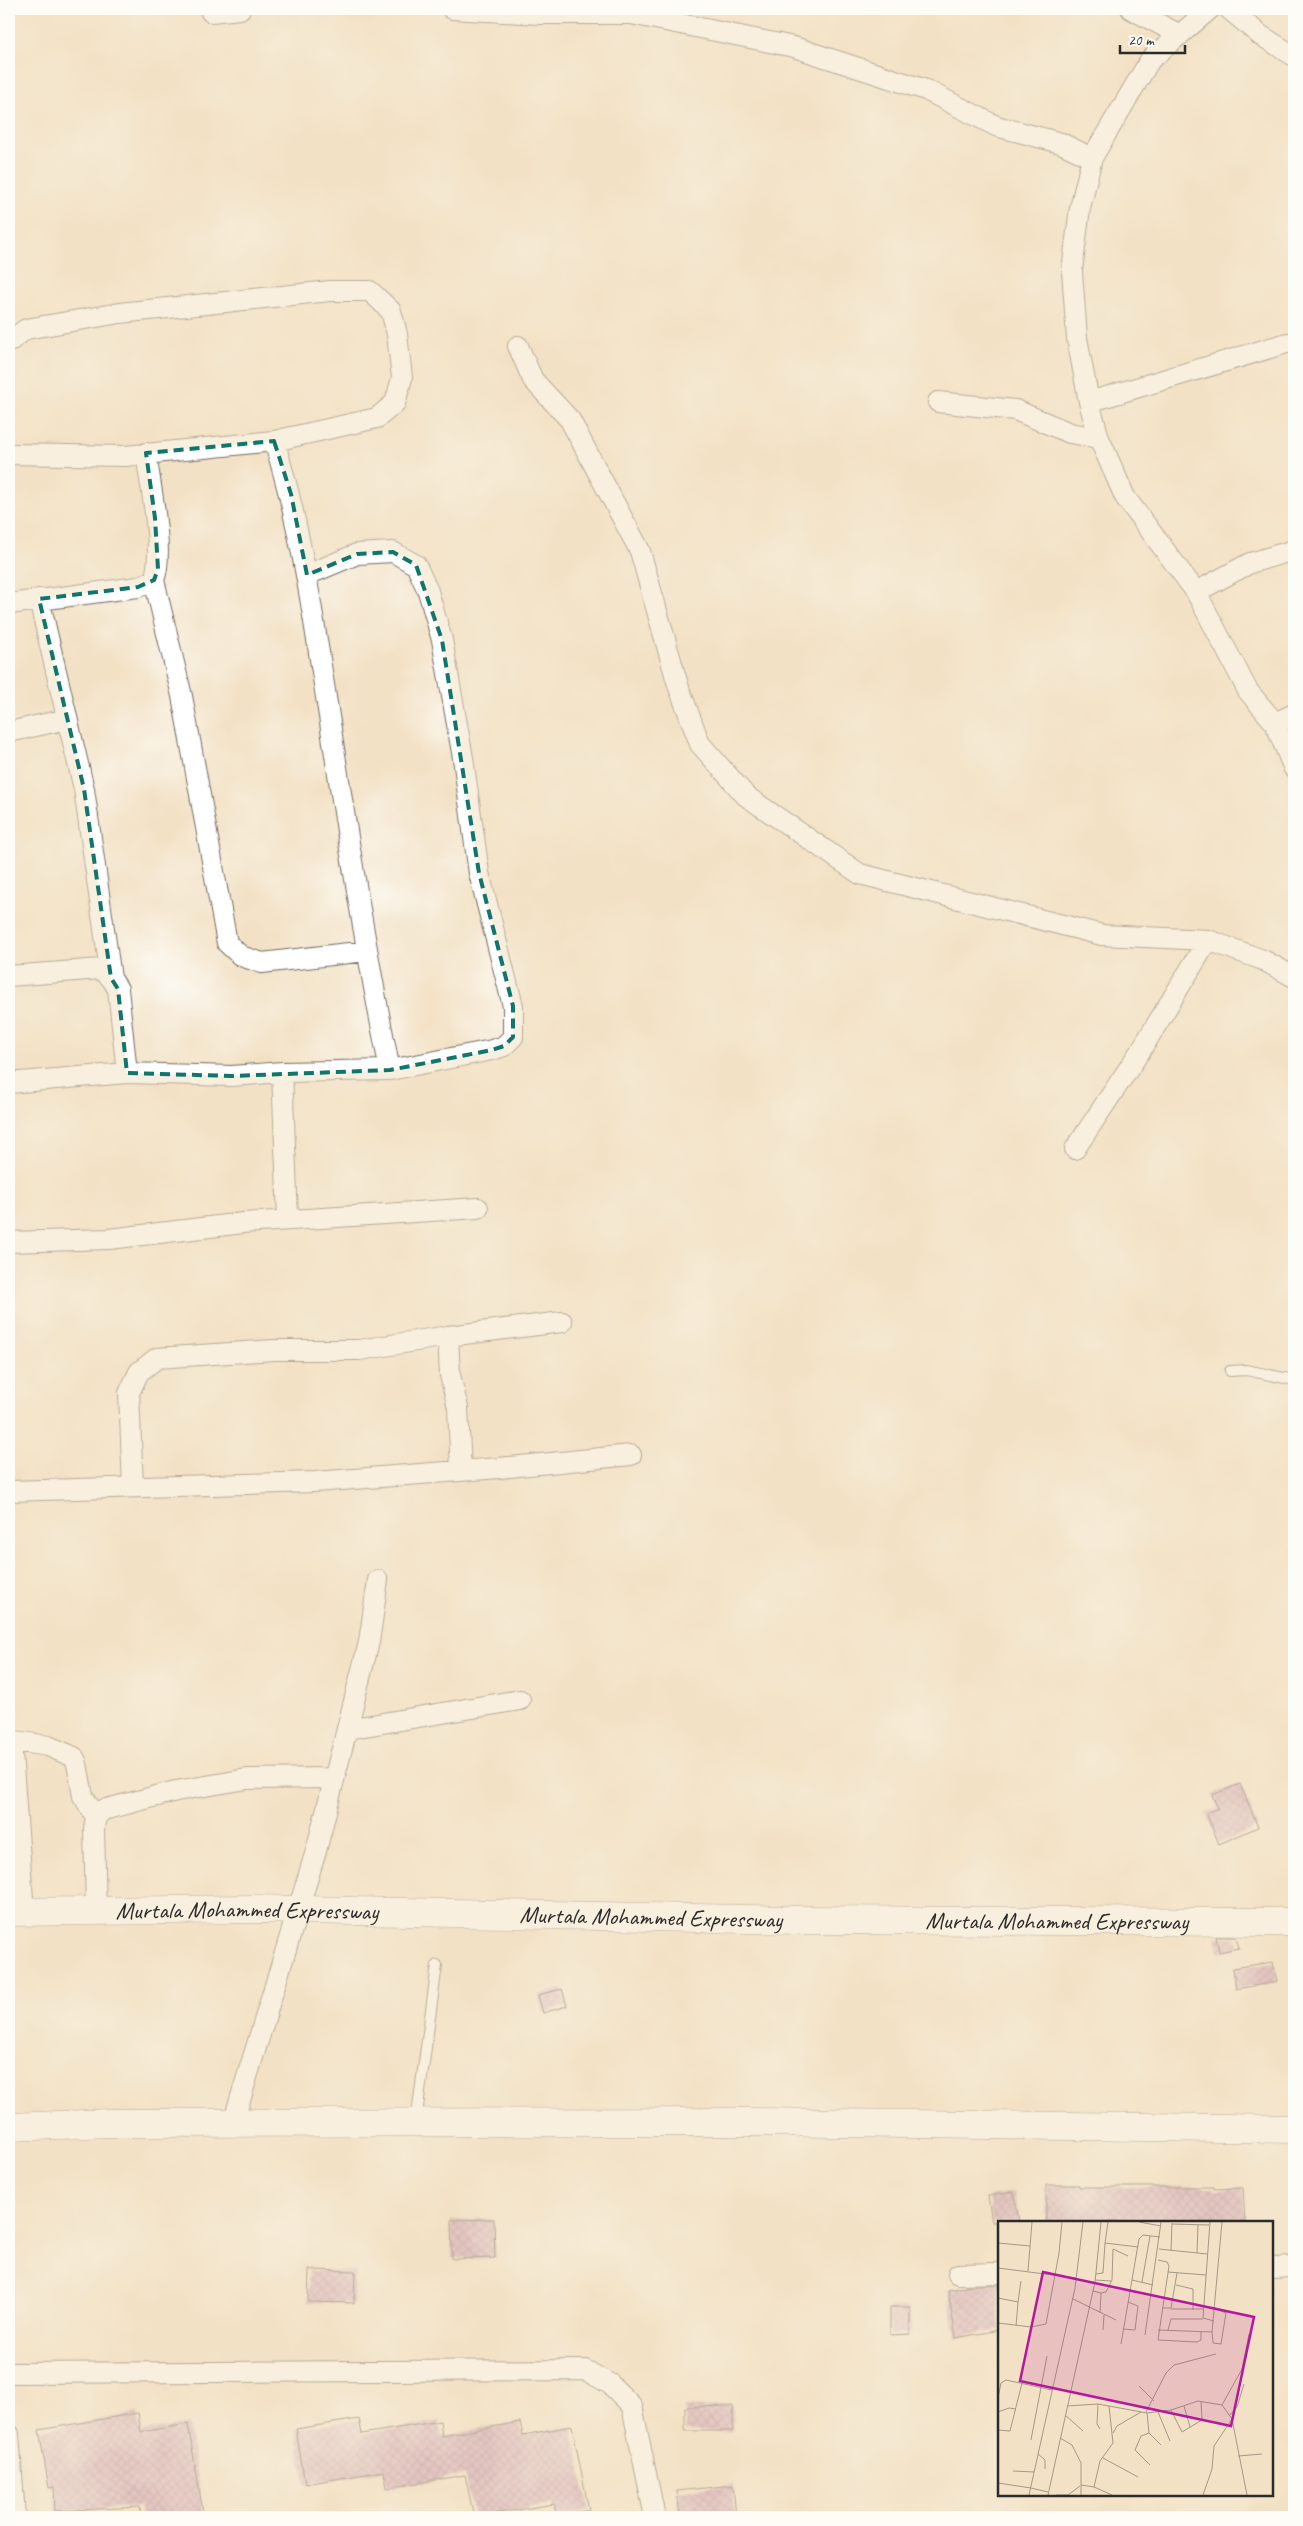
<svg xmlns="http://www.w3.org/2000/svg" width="1303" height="2526" viewBox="0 0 1303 2526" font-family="Caveat,sans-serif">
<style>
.building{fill:url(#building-cross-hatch)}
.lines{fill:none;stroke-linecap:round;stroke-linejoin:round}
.service-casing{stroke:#716b61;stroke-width:12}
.minor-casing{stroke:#716b61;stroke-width:22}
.secondary-casing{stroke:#716b61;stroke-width:29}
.primary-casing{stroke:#716b61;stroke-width:29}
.service{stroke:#fff;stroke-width:10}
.minor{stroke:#fff;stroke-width:20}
.secondary{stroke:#fff;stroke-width:28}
.primary{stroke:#fff;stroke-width:28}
.marked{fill:none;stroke:#0f766e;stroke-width:4;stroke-dasharray:10 6;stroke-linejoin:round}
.labels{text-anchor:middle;stroke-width:4.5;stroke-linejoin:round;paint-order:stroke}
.street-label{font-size:24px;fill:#2b2b2b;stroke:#fdfcf7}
.inset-road{fill:none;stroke:#a39887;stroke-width:1}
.view{fill:#b5179e;fill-opacity:0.15;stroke:#b5179e;stroke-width:2.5}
.inset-edge{fill:none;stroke:#2b2b2b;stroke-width:2.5}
</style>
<defs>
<pattern id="building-cross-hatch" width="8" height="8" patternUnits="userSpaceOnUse" patternTransform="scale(1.25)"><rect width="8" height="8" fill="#d2a2bc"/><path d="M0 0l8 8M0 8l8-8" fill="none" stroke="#ab8499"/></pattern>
</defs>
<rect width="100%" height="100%" fill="#fdfcf7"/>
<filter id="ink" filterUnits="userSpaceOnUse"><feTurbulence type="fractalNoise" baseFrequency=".02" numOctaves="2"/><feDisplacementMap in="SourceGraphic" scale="10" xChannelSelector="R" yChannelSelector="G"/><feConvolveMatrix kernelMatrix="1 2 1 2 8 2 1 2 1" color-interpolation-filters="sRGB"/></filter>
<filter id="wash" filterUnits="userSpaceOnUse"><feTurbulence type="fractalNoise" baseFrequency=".0096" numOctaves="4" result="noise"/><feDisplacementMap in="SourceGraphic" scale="20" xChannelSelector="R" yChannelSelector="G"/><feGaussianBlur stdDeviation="1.12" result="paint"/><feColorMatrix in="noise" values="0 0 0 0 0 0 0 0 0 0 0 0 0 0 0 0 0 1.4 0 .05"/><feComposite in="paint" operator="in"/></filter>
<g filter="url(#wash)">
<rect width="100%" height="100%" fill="#f3e1c5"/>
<g id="blocks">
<path class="building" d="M1240 1784 1258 1827 1219 1844 1206 1813 1218 1808 1212 1795Z
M1216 1937H1236L1239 1948 1219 1952Z
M1273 1962 1277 1982 1236 1989 1233 1968Z
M562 1989 567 2006 543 2013 538 1995Z
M1046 2185H1079V2187H1214V2189L1243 2188 1245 2222H1046Z
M1014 2192 1019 2222H992L988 2196Z
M494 2219 495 2258 452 2259 451 2220Z
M309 2270 355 2271 354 2303 308 2302Z
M977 2285H999V2330L956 2338 948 2290Z
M890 2307H910V2334L890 2335Z
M733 2406V2431H685V2407Z
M138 2413 141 2432 188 2424 203 2512 175 2517H141L140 2507 55 2511 54 2487 49 2488 39 2430Z
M359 2419 362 2434 440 2421 442 2436 520 2422 523 2435 572 2426 589 2510 557 2517 554 2504 474 2517 465 2475 387 2488 384 2471 305 2484 296 2429Z
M733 2485 736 2517H680L677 2491Z"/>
</g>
</g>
<g filter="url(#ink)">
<use href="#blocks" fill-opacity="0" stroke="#716b61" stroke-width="1"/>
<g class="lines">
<defs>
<path id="service" d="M1230 1371 1246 1370 1294 1380
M416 2122 437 1965"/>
<path id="minor" d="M452 9 540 14H631L794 47 926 90 996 126 1061 143 1092 158
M1131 9 1180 35
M1210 9 1150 60 1092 158 1080 208 1072 271 1077 338 1089 402 1099 438 1125 497 1196 592 1248 691 1275 723 1294 769
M1229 9 1260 35 1294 56
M211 12 240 9
M9 342 26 329 120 313 330 291H370L391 311 397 334 402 378 395 403 377 418 274 441 125 456 9 454
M518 346 533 380 570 420 640 551 678 685 700 744 746 796 860 874 1102 935 1208 940 1263 960 1294 977
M938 402 1015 410 1070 433 1099 438
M1089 402 1287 343H1294
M274 441C302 530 314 623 329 716 347 834 366 953 390 1070
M154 580 182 696 227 943 241 956 262 963 366 951
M1196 592 1250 563 1294 550
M39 599 84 789 111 978
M9 604 138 587 154 580C165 552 150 485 146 453
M1275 723 1294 714
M9 732 67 719
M9 976 101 969 111 978 118 989 127 1073
M282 1072 288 1219
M9 1083 127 1073 232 1076 282 1072 390 1070 492 1050 504 1046 513 1037V1006L479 873 463 758 442 640 428 591 416 565 393 552 357 554 307 575
M1075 1149 1141 1050 1208 940
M9 1242 109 1239 243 1223 478 1208
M448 1336 562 1322
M133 1487 129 1393 139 1372 157 1358 274 1350H359L448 1336 450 1375 458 1408 461 1471
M9 1491 315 1482 499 1468 631 1455
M347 1729 520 1700
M9 1740 48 1746 74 1757 77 1764 83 1796 96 1817
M11 1740 24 1912
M96 1911 94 1828 96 1817 103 1810 176 1791 247 1779 334 1778
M233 2123 316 1851 369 1642 378 1580
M1272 2268 1294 2267
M958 2274 999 2273
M9 2373 585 2370 610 2384 632 2406 655 2517
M9 2434 15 2517"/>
<path id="secondary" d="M9 2127 110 2123 748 2122 1294 2129"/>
<g id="primary">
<path id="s1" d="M9 1912 253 1909 798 1920 1294 1922"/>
</g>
</defs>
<use href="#service" class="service-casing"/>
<use href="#minor" class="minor-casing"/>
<use href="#secondary" class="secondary-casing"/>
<use href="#primary" class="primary-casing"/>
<use href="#service" class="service"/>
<use href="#minor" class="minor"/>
<use href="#secondary" class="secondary"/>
<use href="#primary" class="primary"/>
</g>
</g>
<path d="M0 0H1303V2526H0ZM274 441 291 494 307 575 357 554 393 552 416 565 442 640 479 873 513 1006V1037L504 1046 492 1050 390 1070 232 1076 127 1073 118 989 111 978 84 789 39 599 138 587 154 580 158 569 155 518 146 453Z" fill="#f3e1c5" fill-opacity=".55" fill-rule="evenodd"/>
<path class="marked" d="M274 441 291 494 307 575 357 554 393 552 416 565 442 640 479 873 513 1006V1037L504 1046 492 1050 390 1070 232 1076 127 1073 118 989 111 978 84 789 39 599 138 587 154 580 158 569 155 518 146 453Z"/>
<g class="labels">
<g class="street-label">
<text dy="8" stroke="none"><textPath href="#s1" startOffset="238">Murtala Mohammed Expressway</textPath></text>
<text dy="8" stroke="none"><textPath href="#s1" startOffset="642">Murtala Mohammed Expressway</textPath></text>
<text dy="8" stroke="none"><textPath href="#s1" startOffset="1048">Murtala Mohammed Expressway</textPath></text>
</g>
</g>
<g transform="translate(998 2221)">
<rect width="275" height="275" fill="#f3e1c5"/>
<path class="inset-road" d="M110 1 107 22 140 26M141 1 163 5M212 1 205 97 216 100M174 3 211 4M0 22 32 25M161 28 209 33M173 30 174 2M199 32 200 4M160 39 169 41 171 45 160 119 199 121 203 119V111M0 47 78 57M30 50 34 1M170 51 208 54M98 53 105 52 107 22M97 59 113 60M134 59 155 64M144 61 152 15M178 64 195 68V89M95 70 103 72 102 92M132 70 152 74M103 72 108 71 114 59 115 28 130 35M0 77 20 81 23 60M75 78 118 99M164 87H173L179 52M173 88H205M218 88 228 92 223 123 215 122 214 111 224 1M0 102 33 106 48 103 61 32 64 1M18 105 20 81M125 108 137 109 140 85 130 81M105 109 106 94M160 109 214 111M170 109 173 98H205M147 114 163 1M123 123 141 18 145 14 162 16M141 165 156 180M0 177 3 162 8 159 54 169M100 183 99 203 102 208M224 184 244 148 251 113M69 185 100 183 149 192 173 189 200 180 224 184 234 198 249 274M186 185 192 206M173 189 184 211 204 199 203 180M0 191 11 187 18 188M148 191 168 152 176 144 218 133M160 191 172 220M149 192 151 212 163 224M67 194 85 210M232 194 239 186 246 163M0 209 12 210 24 162M115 212 119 205 143 191M151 212 143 215 137 229 152 244M62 217 74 224 83 242V274M33 219 49 135M40 233 47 239V248M240 235 264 233M105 237 140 256M15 250 36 251M0 262 33 267M83 264 96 266 102 240 115 222 111 185M96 266 114 274M33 267 50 271M31 274 77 67 85 1M50 274 97 61 103 1M58 274H70L82 265M205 274 214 248 216 225 234 198"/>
<path class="view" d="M45 51 256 96 233 205 22 160Z"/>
<rect width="275" height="275" class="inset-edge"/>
</g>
<rect width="1303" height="2526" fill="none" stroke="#fdfcf7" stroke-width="30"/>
<path d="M1120 45v8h65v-8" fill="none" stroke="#2b2b2b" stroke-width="2.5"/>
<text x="1128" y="45" font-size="15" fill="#2b2b2b" stroke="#fdfcf7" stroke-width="4" paint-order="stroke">20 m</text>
</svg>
